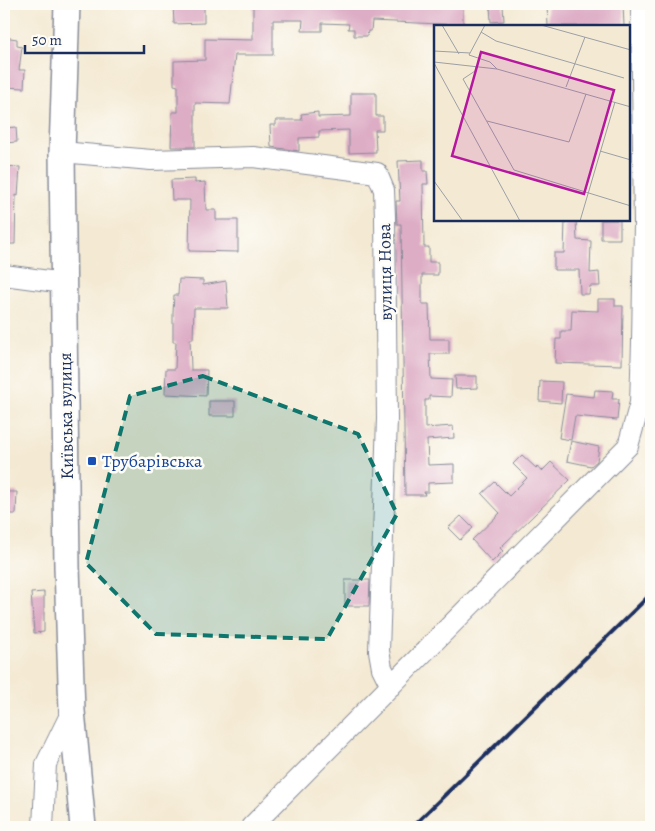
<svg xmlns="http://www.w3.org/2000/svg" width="655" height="831" viewBox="0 0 655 831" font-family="Alegreya,serif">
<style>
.building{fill:#ddacc5}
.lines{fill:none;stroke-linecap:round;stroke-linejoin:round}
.minor-casing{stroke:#888c99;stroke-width:22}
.major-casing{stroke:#888c99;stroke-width:28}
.minor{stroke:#fff;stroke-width:20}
.major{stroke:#fff;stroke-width:25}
.rail{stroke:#1b2f5e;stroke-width:4}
.marked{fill:#0f766e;fill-opacity:0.2;stroke:#0f766e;stroke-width:4;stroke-dasharray:10 6;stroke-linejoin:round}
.transit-dot{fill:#1a4fb4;stroke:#fdfcf7;stroke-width:2}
.labels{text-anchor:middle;stroke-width:5;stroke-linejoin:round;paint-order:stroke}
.street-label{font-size:18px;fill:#1b2f5e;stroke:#fdfcf7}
.transit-label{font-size:18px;fill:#164399;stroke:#fdfcf7;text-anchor:start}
.inset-road{fill:none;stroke:#9d9fa5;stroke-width:1}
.view{fill:#b5179e;fill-opacity:0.15;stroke:#b5179e;stroke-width:2.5}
.inset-edge{fill:none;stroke:#1b2f5e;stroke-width:2.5}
</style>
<rect width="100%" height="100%" fill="#fdfcf7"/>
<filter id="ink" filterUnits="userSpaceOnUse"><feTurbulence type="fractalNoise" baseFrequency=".02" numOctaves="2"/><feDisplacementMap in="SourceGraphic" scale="10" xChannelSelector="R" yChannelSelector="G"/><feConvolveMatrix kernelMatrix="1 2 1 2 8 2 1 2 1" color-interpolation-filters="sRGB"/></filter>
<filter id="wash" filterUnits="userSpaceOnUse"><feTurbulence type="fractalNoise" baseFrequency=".0096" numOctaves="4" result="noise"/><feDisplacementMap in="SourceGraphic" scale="20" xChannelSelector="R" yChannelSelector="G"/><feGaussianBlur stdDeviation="1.12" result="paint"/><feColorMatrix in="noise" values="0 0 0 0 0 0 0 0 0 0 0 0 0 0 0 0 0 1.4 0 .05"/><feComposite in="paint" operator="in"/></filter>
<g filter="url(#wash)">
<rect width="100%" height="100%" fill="#f4ead4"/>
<g id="blocks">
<path class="building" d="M173 4H204V23L174 24Z
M253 4H463V25L372 21 371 31H368L367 36H354V29H348L349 24 322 23V31H302L303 20H273V55H235L230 104 195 103V147H171L172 112H178V86L174 85V61L205 60V39L253 40Z
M564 4H623L624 26H548L547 5Z
M490 5H503L504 21 491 22Z
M4 37 17 39V46L22 47 19 70H25L24 88 4 87Z
M351 93H376V116H383V130H375L376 152 349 153V130L319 131V137L299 138V151L271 147 270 125H276V120H302L301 114 318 112V117L351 116Z
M16 127 17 142 4 143V128Z
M423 160V171H427L428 184H423L424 247H429V262H438V275H422V304H429L430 339H449V354H430L431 379 452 380 451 397 429 396V400H425V428L453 426 454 438 427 440 428 465 454 464V482L428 483V492H424L425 495H405L401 224H397L396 201H400L398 161Z
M4 166 20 167 18 196 16 195 15 244H4Z
M195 179V183L205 182 206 210H216V220H238V252L189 251 190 200H172L171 180Z
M565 220H576L577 240 591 241 590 273 599 272 600 286H590L589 294H580L579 270H554V253H564Z
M601 220H620V239H601Z
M179 279 203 280V285L226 281 228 308H194L193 339H190L191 370H207L206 396 165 394 166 369H175L176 342H173V313L174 295H178Z
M598 299H615V306H623L622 365 555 363 556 339H561V331H571L572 310 598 311Z
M455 376H477V388L456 389Z
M540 381 562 382 561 403 539 401Z
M595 390 613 391 612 399H619L617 420 575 416 571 440 559 438 566 394 594 397Z
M209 401H235V416H209Z
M571 441 599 447 597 461 591 466 567 461Z
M522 455 536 468 537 467 542 471 551 462 570 480 500 548 503 551 492 562 472 540 500 513 482 494 495 482 509 496 527 478 513 464Z
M4 492H17L16 514H4Z
M461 516 473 528 460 540 448 528Z
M345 580H370L369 606H345Z
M44 592V632L34 633 31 593Z"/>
</g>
</g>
<g filter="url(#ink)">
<use href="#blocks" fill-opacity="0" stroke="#888c99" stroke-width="1"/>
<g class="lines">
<defs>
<path id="minor" d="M62 152 151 160 253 157 377 173 384 190 385 217 387 419 379 651 382 668 391 686
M4 275 64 283
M43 827 46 764 72 711
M251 827 628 446 640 403 642 342 644 223 641 4"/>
<path id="major" d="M67 4 62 152 67 567 72 711 83 827"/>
</defs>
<use href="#minor" class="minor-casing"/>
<use href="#major" class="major-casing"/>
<use href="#minor" class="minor"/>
<use href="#major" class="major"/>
<path class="rail" d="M412 827 651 594"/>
</g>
</g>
<path class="marked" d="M203 376 358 434 397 514 327 639 156 634 86 563 130 396Z"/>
<rect class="transit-dot" x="87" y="456" width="10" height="10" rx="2.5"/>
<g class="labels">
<g class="street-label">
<text transform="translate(385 272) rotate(-91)" y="6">вулиця Нова</text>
<text transform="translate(66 416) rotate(-91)" y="6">Київська вулиця</text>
</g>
<g class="transit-label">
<text x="102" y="467">Трубарівська</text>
</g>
</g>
<g transform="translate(434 25)">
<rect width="196" height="196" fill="#f4ead4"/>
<path class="inset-road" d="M8 0 25 29M51 0 35 30 56 37 63 44M107 0 197 25M47 7 62 16 190 53M0 26 36 28M0 37 63 44 197 82M0 38 86 196M42 41 41 46 29 54 80 145 197 181M132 62 151 12M53 96 135 117 152 69M166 126 197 135M0 156 28 195M146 196 181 77"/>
<path class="view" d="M47 27 180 65 150 169 18 131Z"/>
<rect width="196" height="196" class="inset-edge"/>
</g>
<rect width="655" height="831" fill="none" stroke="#fdfcf7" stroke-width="20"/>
<path d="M25 45v8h119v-8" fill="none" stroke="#1b2f5e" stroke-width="2.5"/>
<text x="32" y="45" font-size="15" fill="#1b2f5e" stroke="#fdfcf7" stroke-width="4" paint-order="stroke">50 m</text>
</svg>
